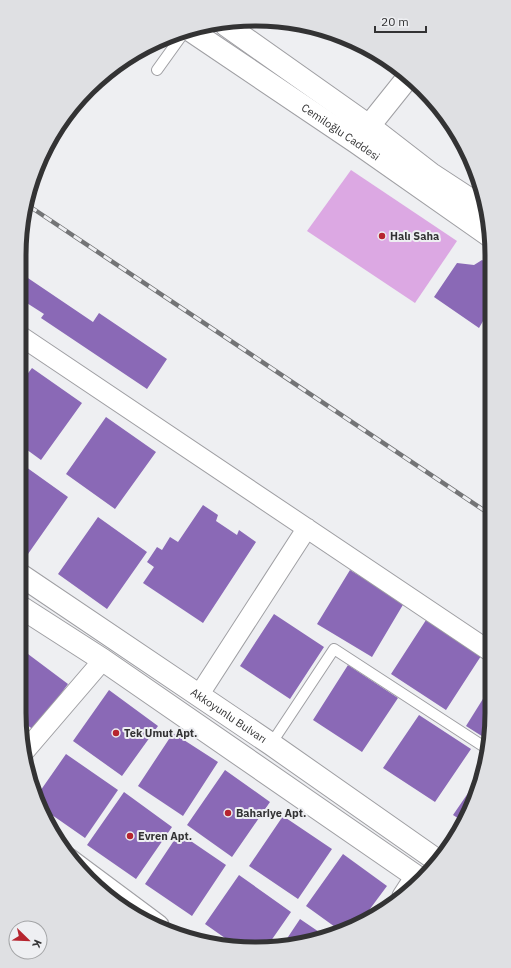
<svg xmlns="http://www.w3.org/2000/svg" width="511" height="968" viewBox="0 0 511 968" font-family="'IBM Plex Sans',sans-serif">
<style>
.green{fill:#dca8e3}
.building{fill:#8a69b6}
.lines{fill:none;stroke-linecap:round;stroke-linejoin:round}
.service-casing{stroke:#9f9fa3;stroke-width:12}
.minor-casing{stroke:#9f9fa3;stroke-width:21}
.tertiary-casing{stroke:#9f9fa3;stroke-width:24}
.secondary-casing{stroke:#9f9fa3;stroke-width:24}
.primary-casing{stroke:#9f9fa3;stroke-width:24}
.service{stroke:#fff;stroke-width:10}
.minor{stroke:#fff;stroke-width:19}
.tertiary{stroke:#fff;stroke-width:22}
.secondary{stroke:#fff;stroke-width:22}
.primary{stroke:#fff;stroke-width:22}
.rail-casing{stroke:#737476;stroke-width:4.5}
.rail{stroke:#eeeff2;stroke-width:3;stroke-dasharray:9;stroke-linecap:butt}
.poi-dot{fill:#b6252f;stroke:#eeeff2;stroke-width:1.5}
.labels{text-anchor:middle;stroke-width:4;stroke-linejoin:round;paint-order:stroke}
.street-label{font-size:11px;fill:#333334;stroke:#eeeff2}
.poi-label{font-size:11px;font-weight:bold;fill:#333334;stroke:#eeeff2;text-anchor:start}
.rim{fill:none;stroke:#333334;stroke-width:5}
</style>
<rect width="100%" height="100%" fill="#eeeff2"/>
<path class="green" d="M351 170 457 241 415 303 307 231Z"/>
<path class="building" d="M482 260 490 265V309L479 328 434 297 457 263 474 265Z
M19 272 93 322 99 313 167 359 147 389 41 318 44 314 19 298Z
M32 368 82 403 41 460 19 444V385Z
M106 417 156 452 115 509 66 474Z
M19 462 68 497 28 554 19 548Z
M203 505 218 515 216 521 237 535 239 530 256 542 203 623 143 583 154 567 147 562 157 547 162 550 170 537 178 542Z
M98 517 147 552 107 609 58 574Z
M350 570 404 603 372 657 317 624Z
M274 614 324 647 290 699 240 666Z
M426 620 481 656 446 710 391 674Z
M24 651 68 684 34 730 20 720 19 712V657Z
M348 665 398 698 362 752 313 720Z
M491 686 492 728 488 740 466 726Z
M109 690 158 726 122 776 73 741Z
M419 715 471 749 435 802 383 768Z
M173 733 218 762 183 816 138 786Z
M66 754 118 790 85 838 42 808 36 797Z
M225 770 270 802 232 857 187 825Z
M477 780 468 817 464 822 453 815Z
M124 792 172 827 136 879 87 845Z
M283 816 332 849 298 899 249 866Z
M179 833 226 865 192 916 145 884Z
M343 854 387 886 361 921 346 931 342 932 306 906Z
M239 875 291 912 266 948 235 945 205 924Z
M300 919 325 936 282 946Z"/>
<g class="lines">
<defs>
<path id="service" d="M157 70 185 31
M271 744 334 649 486 748"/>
<path id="minor" d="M19 335 491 652
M199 695 307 528
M25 751 103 660
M69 858 159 925
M402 896 415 876"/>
<path id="tertiary" d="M357 141 409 76"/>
<g id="secondary">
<path d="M226 25 369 126 431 174 486 210"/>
<path id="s1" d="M190 30 356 142 490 236"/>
</g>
<g id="primary">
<path id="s2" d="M19 574 271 744 435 859"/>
<path d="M19 606 103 660 420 879"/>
</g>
</defs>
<use href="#service" class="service-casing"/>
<use href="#minor" class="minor-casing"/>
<use href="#tertiary" class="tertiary-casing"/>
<use href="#secondary" class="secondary-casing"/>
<use href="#primary" class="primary-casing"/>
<use href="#service" class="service"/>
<use href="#minor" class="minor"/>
<use href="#tertiary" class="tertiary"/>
<use href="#secondary" class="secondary"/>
<use href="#primary" class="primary"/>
<defs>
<path id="rail" d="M29 206 491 515"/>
</defs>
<use href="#rail" class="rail-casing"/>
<use href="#rail" class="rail"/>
</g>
<g class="poi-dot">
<circle cx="382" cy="236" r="4"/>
<circle cx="116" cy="733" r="4"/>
<circle cx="228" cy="813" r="4"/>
<circle cx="130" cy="836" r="4"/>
</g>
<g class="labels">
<g class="street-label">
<text dy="4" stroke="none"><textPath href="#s1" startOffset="182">Cemiloğlu Caddesi</textPath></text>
<text dy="4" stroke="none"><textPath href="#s2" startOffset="253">Akkoyunlu Bulvarı</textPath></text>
</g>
<g class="poi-label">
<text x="390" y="240">Halı Saha</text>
<text x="124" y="737">Tek Umut Apt.</text>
<text x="236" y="817">Bahariye Apt.</text>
<text x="138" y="840">Evren Apt.</text>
</g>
</g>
<path d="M0 0H511V968H0ZM255 26H256A229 229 0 0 1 485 255V713A229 229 0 0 1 256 942H255A229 229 0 0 1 26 713V255A229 229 0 0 1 255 26Z" fill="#dfe0e3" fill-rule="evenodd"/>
<path class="rim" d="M255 26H256A229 229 0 0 1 485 255V713A229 229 0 0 1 256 942H255A229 229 0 0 1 26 713V255A229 229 0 0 1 255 26Z"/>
<g transform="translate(28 940) rotate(113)"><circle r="19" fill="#eeeff2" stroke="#a3a4a6"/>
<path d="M0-3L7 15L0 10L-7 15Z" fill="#b6252f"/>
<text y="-6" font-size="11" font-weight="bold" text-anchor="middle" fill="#333334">K</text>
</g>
<path d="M375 26v6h51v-6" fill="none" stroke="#333334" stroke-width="2"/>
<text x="381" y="26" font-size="12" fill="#333334" stroke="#eeeff2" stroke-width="3" paint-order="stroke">20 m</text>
</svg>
